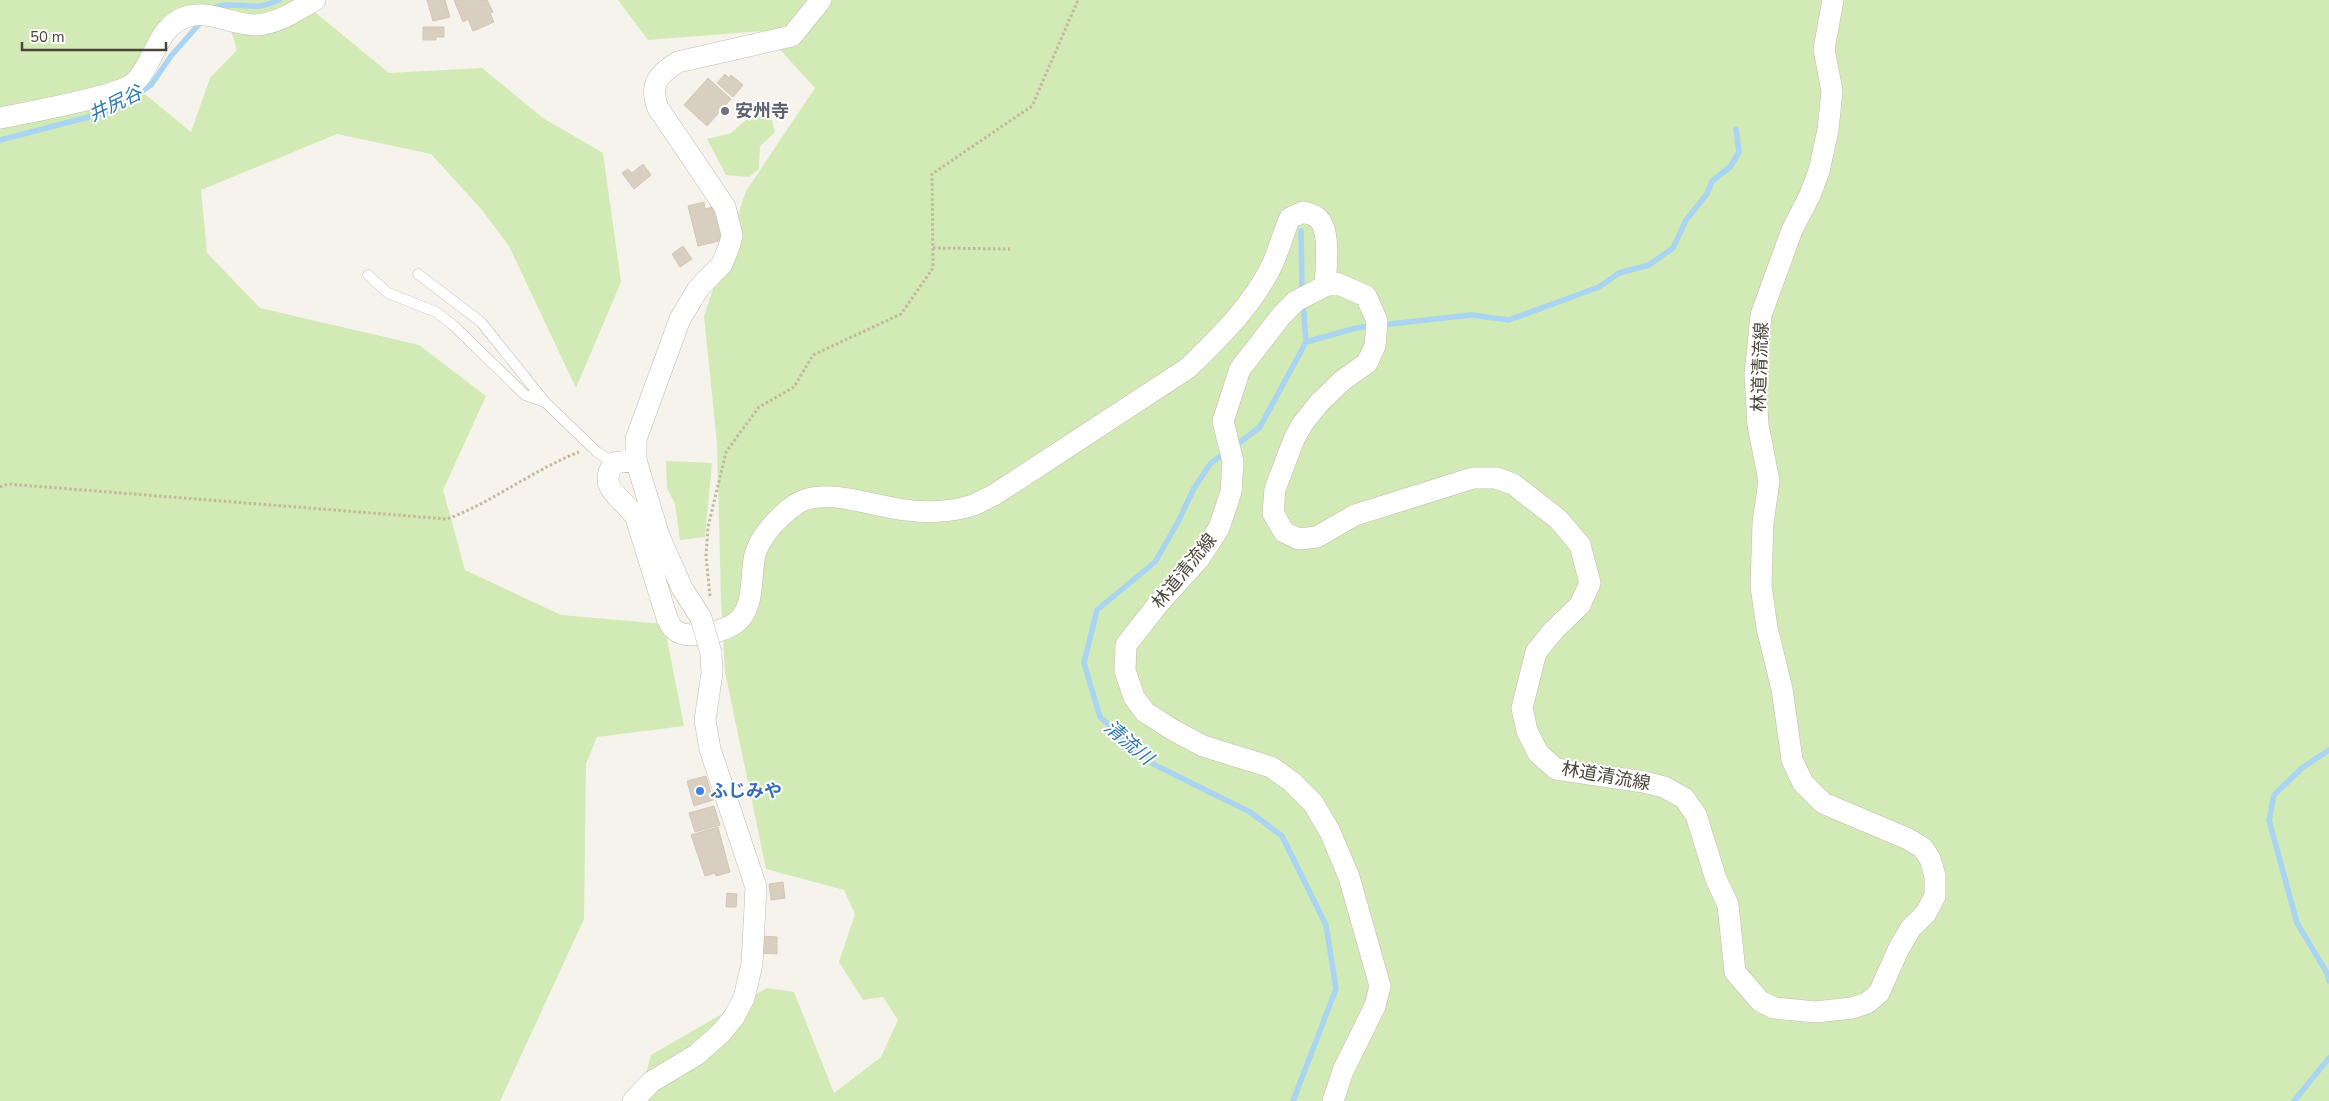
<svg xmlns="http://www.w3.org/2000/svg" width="2329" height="1101" viewBox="0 0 2329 1101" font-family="'Nunito Sans','Noto Sans JP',sans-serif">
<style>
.green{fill:#d2eab5;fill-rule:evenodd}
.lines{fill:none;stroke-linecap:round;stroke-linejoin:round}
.stream{stroke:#a9d4f2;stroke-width:5.5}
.building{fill:#d8cfc1;stroke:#d3c7b4}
.lane-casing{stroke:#c2bbae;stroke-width:11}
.street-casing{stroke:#c2bbae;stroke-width:22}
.path{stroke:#c4b79f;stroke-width:3;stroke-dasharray:2.5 2.5;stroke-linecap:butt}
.lane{stroke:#fff;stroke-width:10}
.street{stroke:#fff;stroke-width:21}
.street-bridge-casing{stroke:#c2bbae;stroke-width:22;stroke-linecap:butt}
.street-bridge{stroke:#fff;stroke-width:21}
.worship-dot{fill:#6b7280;stroke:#fff;stroke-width:2}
.shop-dot{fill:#3f7fe0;stroke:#fff;stroke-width:2}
.labels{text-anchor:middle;stroke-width:4;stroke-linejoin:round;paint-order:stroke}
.worship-label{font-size:18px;font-weight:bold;fill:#5b616d;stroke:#fff;text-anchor:start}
.street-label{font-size:18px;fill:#4b4439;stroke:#fff}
.shop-label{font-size:18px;font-weight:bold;fill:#366cbe;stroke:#fff;text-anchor:start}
.water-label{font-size:19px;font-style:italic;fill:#2e7ab2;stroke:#fff}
</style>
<rect width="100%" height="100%" fill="#f6f3ec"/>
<path class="green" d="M0 0H300L389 73 482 68 543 118 603 153 621 282 576 388 509 246 482 210 431 154 337 134 201 190 207 253 260 308 419 345 486 396 443 490 465 570 561 615 664 624 684 726 597 737 586 764 584 919 500 1101H0ZM200 11 231 30 237 50 210 78 191 132 129 81Z
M618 0H2329V1101H638L651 1055 767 988 794 992 834 1093 881 1057 898 1020 883 997 863 1000 839 962 855 914 844 890 766 869 725 672 721 599 717 443 704 316 746 191 815 88 763 31 648 40Z
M768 106 775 132 760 146 759 169 749 177 726 175 707 139 731 133 748 118Z
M666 461 712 463 705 537 680 540 675 504 667 488Z"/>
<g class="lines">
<path class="stream" d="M212 10C223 0 245 8 259 6 266 6 273 2 279 0
M0 140 100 114 129 100 151 85 171 56 201 22
M1301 231 1302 293
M1303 302 1306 342
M1381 325 1471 315 1509 320 1599 287 1619 273 1649 265 1673 248 1686 220 1707 194 1712 181 1730 167 1739 152 1736 129
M1306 342 1356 328 1372 326
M1235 446 1260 427 1306 342
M1225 453 1211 463 1194 488 1178 522 1155 562 1097 610 1084 663 1100 717 1153 764 1250 812 1282 836 1326 925 1336 989 1293 1101
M2329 750 2302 768 2274 795 2269 820 2297 923 2327 973 2329 981
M2294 1101 2329 1058"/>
</g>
<path class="building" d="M427 0H445L450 17 433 21Z
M454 0H487L493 12 490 13 494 22 473 31 468 19 463 22Z
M423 27H444V37H436V40H423Z
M725 74 729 78 731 75 743 85 733 97 717 83Z
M708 78 731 99 707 126 684 105Z
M643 164 651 175 634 189 622 173 628 169 632 173Z
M704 202 705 209 712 207 723 240 698 246 688 206Z
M683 246 692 259 680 267 672 254Z
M706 776 713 800 694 806 687 781Z
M714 806 720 825 695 832 689 813Z
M718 827 730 872 716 876 715 873 705 876 691 835Z
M783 882 785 898 771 900 769 884Z
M727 893 737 894 736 907H726Z
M760 936 777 937V954L760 953Z"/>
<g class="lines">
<defs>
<path id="lane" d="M418 274 481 322 545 402
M368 275 388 293 436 312 453 325 525 395 545 402 597 452 614 463"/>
<path id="street" d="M0 118C25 113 121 96 135 82 156 61 156 25 189 16 211 10 235 26 256 25 278 24 297 10 315 0
M636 460 614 463C595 489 626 499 636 518L667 618C669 622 671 628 675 630 688 641 727 632 739 620 755 604 750 575 755 555 760 536 779 516 795 505 822 485 874 507 906 510 925 513 951 512 970 506 978 504 986 498 994 495L1188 368C1220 337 1253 305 1272 265 1279 250 1283 233 1290 218L1303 212C1307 213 1312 214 1315 216 1332 226 1326 268 1325 286
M701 618 682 588 659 536 636 460V439L680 319 698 289 722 264 729 247 732 235 725 207 658 108C649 85 658 74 678 62L792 36 821 0
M633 1101 651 1082 696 1055 720 1034 734 1017 744 998 752 964 756 887 710 749 705 720 712 673 711 653
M1333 1101 1343 1071 1375 1006 1380 986 1349 877 1330 832 1313 803 1292 782 1271 767 1203 746 1173 730 1145 712 1134 697 1125 671 1126 645 1159 603 1199 559 1219 528 1231 492 1233 462 1223 421 1240 369 1281 316 1296 301 1325 286 1336 283 1366 296 1377 321 1375 346 1367 363 1343 380 1320 402 1303 423 1295 437 1275 489 1273 513 1284 532 1299 539 1317 537 1355 515 1473 478H1496L1513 484 1558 519 1580 545 1590 583 1580 605 1554 630 1536 652 1522 708 1527 731 1538 753 1556 769 1644 782 1664 787 1684 798 1696 815 1716 879 1728 905 1735 972 1760 1001 1774 1008 1816 1012 1852 1008 1867 1003 1879 993 1899 948 1911 928 1926 913 1935 896V876L1930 859 1923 848 1908 839 1823 803 1803 783 1792 760 1782 689 1767 628 1761 586 1763 523 1769 481 1758 425 1755 375 1761 315 1792 230 1810 195 1819 171 1828 130 1832 91 1824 49 1833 0"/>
</defs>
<use href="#lane" class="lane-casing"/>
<use href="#street" class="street-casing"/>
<path class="path" d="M933 248 1010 249
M0 487 8 484 447 519C493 502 533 470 579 452
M710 596 706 556 708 527 726 452 759 407 794 387 813 355 901 314 933 268 932 174 1032 106 1078 0"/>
<use href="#lane" class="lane"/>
<use href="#street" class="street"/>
<defs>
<path id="street-bridge" d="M701 618 711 653"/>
</defs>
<use href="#street-bridge" class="street-bridge-casing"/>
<use href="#street-bridge" class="street-bridge"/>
</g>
<circle class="worship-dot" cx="725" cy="111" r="5"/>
<circle class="shop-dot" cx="700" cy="791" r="5"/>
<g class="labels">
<g class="worship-label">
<text x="735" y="117">安州寺</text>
</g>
<g class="street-label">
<text transform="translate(1760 367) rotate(-88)" y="6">林道清流線</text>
<text transform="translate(1184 571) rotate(-51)" y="6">林道清流線</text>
<text transform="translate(1606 776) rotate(10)" y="6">林道清流線</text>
</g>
<g class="shop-label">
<text x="710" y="797">ふじみや</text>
</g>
<g class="water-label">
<text transform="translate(115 103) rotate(-26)" y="7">井尻谷</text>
<text transform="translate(1129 742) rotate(40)" y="7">清流川</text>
</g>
</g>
<path d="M22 42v8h144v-8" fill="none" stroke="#4b4439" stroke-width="2.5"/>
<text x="30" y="42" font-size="15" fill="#4b4439" stroke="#ffffff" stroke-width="4" paint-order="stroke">50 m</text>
</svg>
